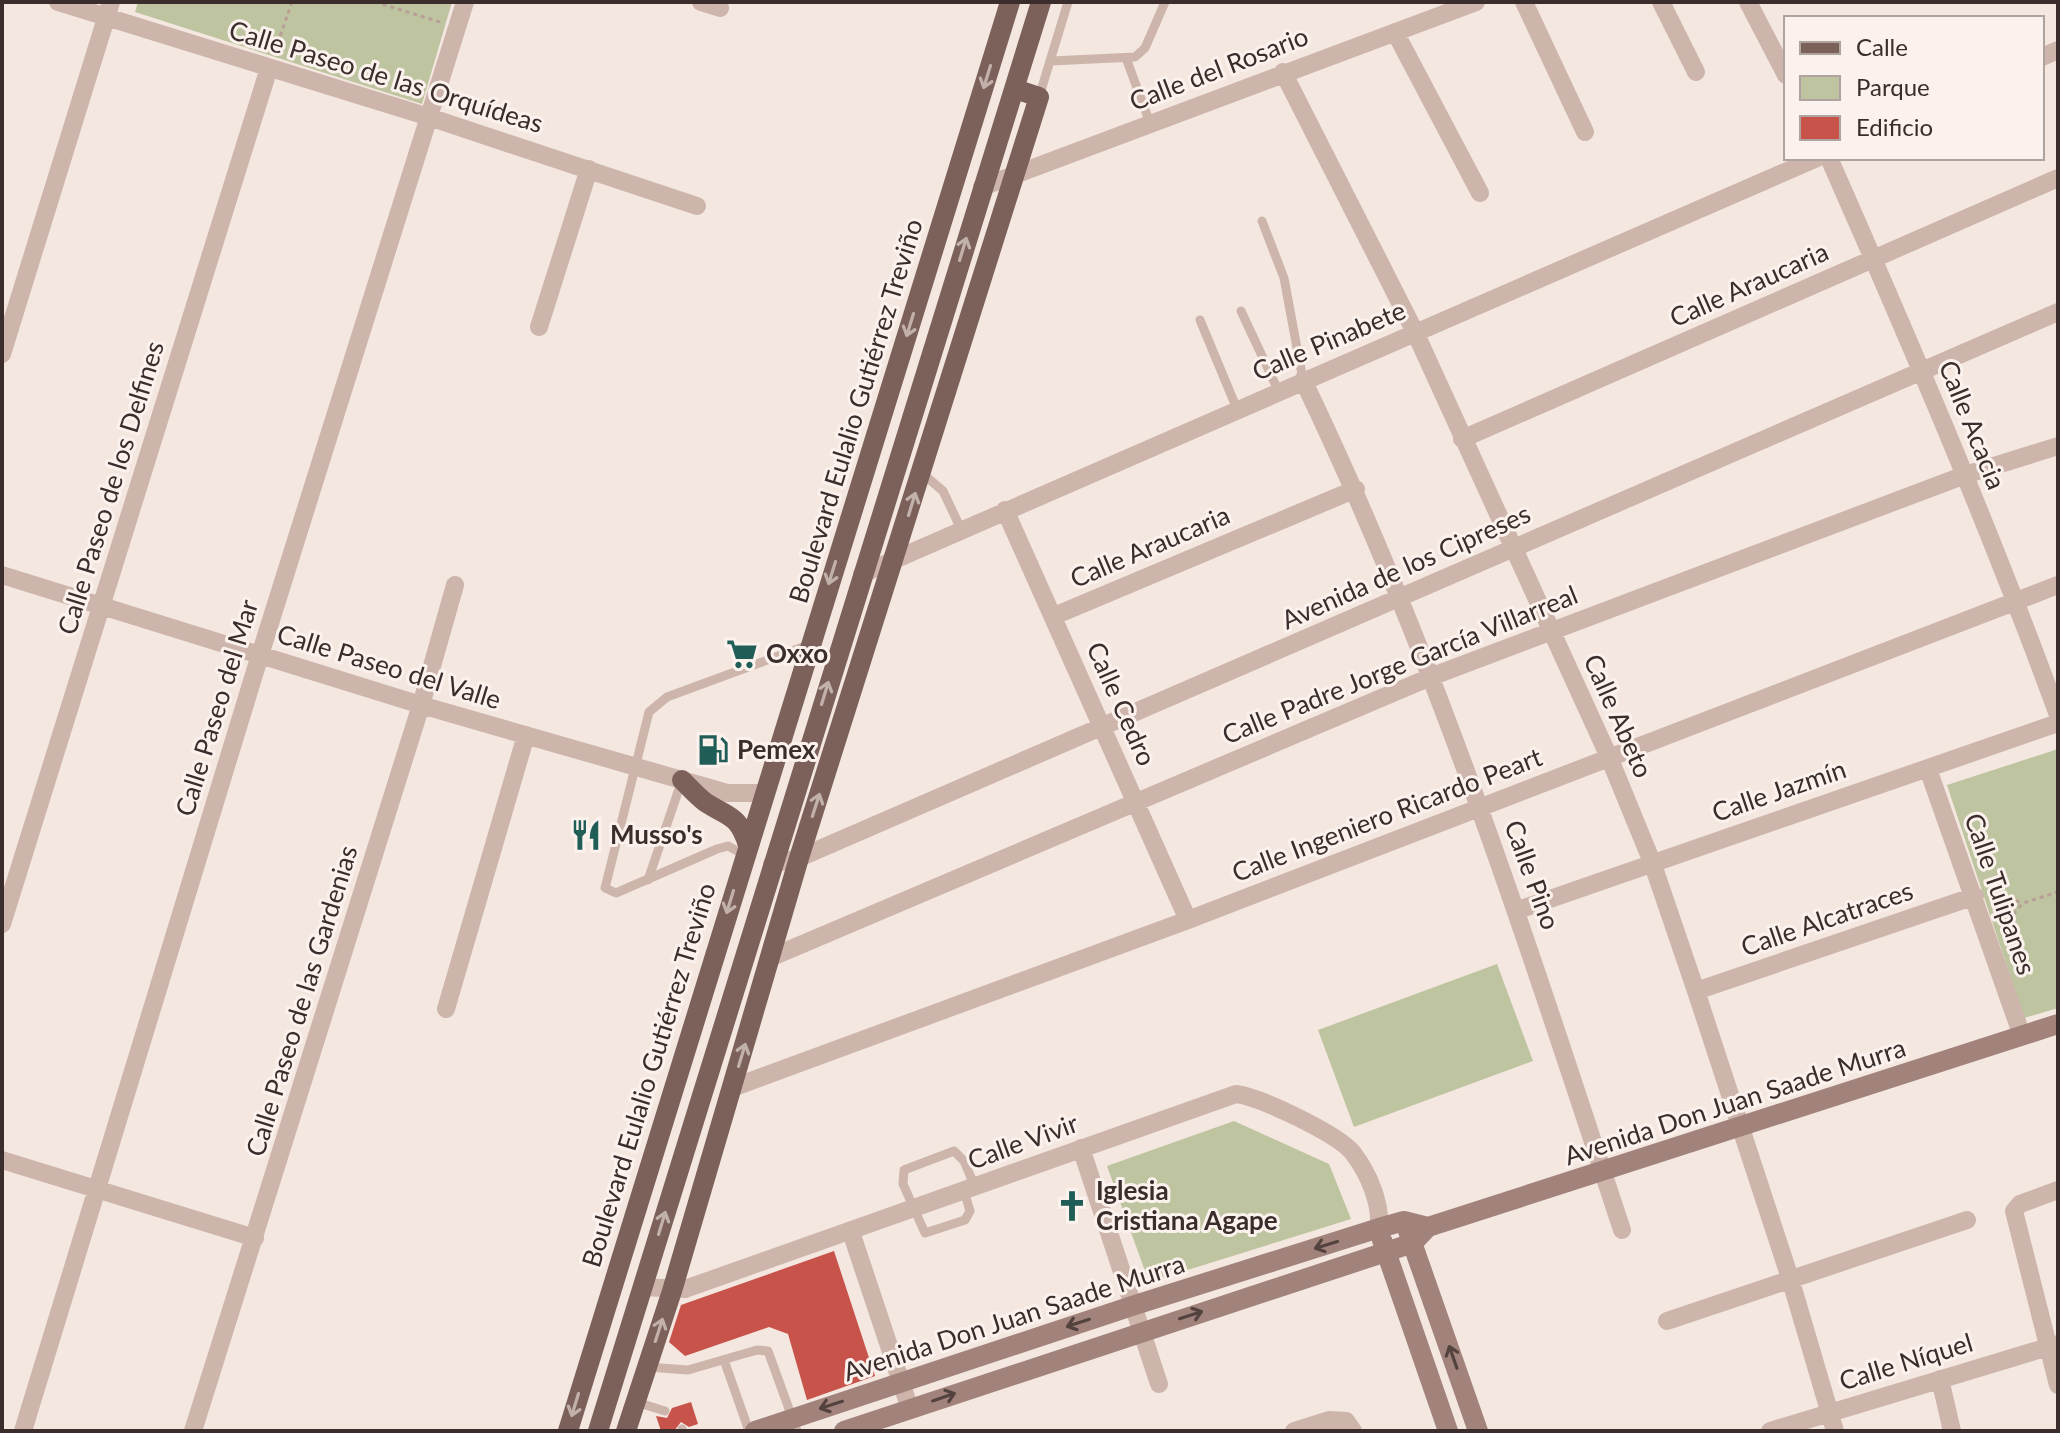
<svg xmlns="http://www.w3.org/2000/svg" width="2060" height="1433" viewBox="0 0 2060 1433" font-family="Lato,sans-serif">
<style>
.green{fill:#bec49f}
.building{fill:#c8534a}
.lines{fill:none;stroke-linecap:round;stroke-linejoin:round}
.path{stroke:#b99e95;stroke-width:3;stroke-dasharray:4 4;stroke-linecap:butt}
.lane{stroke:#cdb5ab;stroke-width:9}
.street{stroke:#cdb5ab;stroke-width:18}
.secondary{stroke:#a1837c;stroke-width:20}
.primary{stroke:#7c615b;stroke-width:20}
.oneway{stroke:#c2b1ab}
.oneway2{stroke:#54423f}
.labels{text-anchor:middle;stroke-width:6;stroke-linejoin:round;paint-order:stroke}
.street-label{font-size:26px;fill:#3a2d2b;stroke:#fbf2ed}
.poi-label{font-size:26px;font-weight:bold;fill:#3a2d2b;stroke:#fbf2ed;text-anchor:start}
</style>
<rect width="100%" height="100%" fill="#f4e7e0"/>
<path class="green" d="M138 2H452L422 104 135 12Z
M2058 749V1008L2024 1018 1947 785Z
M1497 964 1533 1061 1354 1127 1318 1030Z
M1234 1121 1329 1164 1351 1219 1149 1282 1107 1166Z"/>
<path class="building" d="M834 1251 875 1376 807 1400 788 1334 769 1327 685 1356 669 1342 681 1305Z
M691 1402 698 1424 689 1427 681 1422 674 1431H661L656 1416 667 1418 672 1408Z"/>
<g class="lines">
<path class="path" d="M375 2 440 22
M275 51 292 2
M1993 893 2023 903
M2003 926 2023 903 2058 892"/>
<path class="lane" d="M1126 58 1150 123
M1051 61 1135 57 1145 48 1165 2
M1039 97 1068 2
M1262 221 1284 278 1303 380
M1241 311 1278 390
M1200 320 1237 409
M922 473 943 491 961 529
M745 855 728 846 717 849 616 893 605 888 649 712 667 697 808 645
M648 880 682 780
M964 1191 970 1211 965 1220 925 1233 903 1184 904 1170 954 1151 964 1161 975 1187
M724 1360 749 1431
M648 1367 688 1370 757 1350 768 1351 797 1431
M636 1402 665 1411
M682 1429V1431"/>
<path class="street" d="M58 2 429 117 697 206
M701 2 720 8
M1524 2 1585 132
M1661 2 1696 72
M1748 2 1786 75
M1395 32 1480 193
M2042 57 2058 50
M1283 72 1415 332 1609 757 1652 862 1696 991 1790 1278 1835 1431
M1829 158C1910 342 1989 526 2058 715
M982 187 1476 2
M539 327 589 169
M2 354 111 2
M1303 380C1435 654 1527 942 1622 1230
M1462 439 2058 178
M1005 510 1188 920
M862 574 1817 158
M2 575 421 705 727 793H764
M1054 616 1356 489
M1928 769 2022 1036
M772 864 799 858 2058 312
M1518 910 2058 723
M2 924 269 68
M772 957 1433 676 1965 475 2058 446
M1696 991 1975 896
M446 1009 526 735
M732 1088 1188 920 2058 585
M1081 1148 1159 1384
M2 1160 255 1238
M2058 1190 2020 1204 2014 1211 2058 1385
M851 1232 910 1409
M642 1287 685 1289 1236 1094C1260 1097 1338 1134 1353 1153 1369 1174 1381 1203 1379 1228
M1667 1321 1967 1220
M1940 1379 1952 1431
M23 1431 260 655 465 2
M193 1431 421 705 455 585
M1294 1431 1329 1420 1346 1421 1353 1431
M1770 1431 2058 1344"/>
<path class="secondary" d="M1408 1231 1478 1431
M1382 1240 1448 1431
M755 1431 1135 1305 1379 1228 1404 1221 1428 1227
M844 1431 1413 1243 1428 1227 2058 1024"/>
<path class="primary" d="M682 780C689 787 697 796 705 802 729 818 738 814 748 845
M568 1431 1010 2
M598 1431 1041 2
M626 1431 672 1291 799 858 1039 97 1015 89"/>
</g>
<defs><path id="oneway-shaft" d="M-6 0H5M1.5-3L5.5 0L1.5 3" fill="none" stroke-width="1.6" stroke-linecap="round" stroke-linejoin="round" transform="scale(2)"/></defs>
<g class="oneway">
<use href="#oneway-shaft" transform="translate(987 77) rotate(107)"/>
<use href="#oneway-shaft" transform="translate(963 249) rotate(-73)"/>
<use href="#oneway-shaft" transform="translate(910 325) rotate(107)"/>
<use href="#oneway-shaft" transform="translate(912 504) rotate(-73)"/>
<use href="#oneway-shaft" transform="translate(832 573) rotate(107)"/>
<use href="#oneway-shaft" transform="translate(825 693) rotate(-73)"/>
<use href="#oneway-shaft" transform="translate(816 805) rotate(-72)"/>
<use href="#oneway-shaft" transform="translate(730 902) rotate(107)"/>
<use href="#oneway-shaft" transform="translate(742 1055) rotate(-73)"/>
<use href="#oneway-shaft" transform="translate(662 1223) rotate(-73)"/>
<use href="#oneway-shaft" transform="translate(659 1330) rotate(-72)"/>
<use href="#oneway-shaft" transform="translate(575 1405) rotate(107)"/>
</g>
<g class="oneway2">
<use href="#oneway-shaft" transform="translate(1326 1245) rotate(163)"/>
<use href="#oneway-shaft" transform="translate(1191 1315) rotate(-18)"/>
<use href="#oneway-shaft" transform="translate(1078 1323) rotate(162)"/>
<use href="#oneway-shaft" transform="translate(1453 1357) rotate(-109)"/>
<use href="#oneway-shaft" transform="translate(944 1397) rotate(-19)"/>
<use href="#oneway-shaft" transform="translate(831 1405) rotate(162)"/>
</g>
<defs>
<symbol id="supermarket-bare" viewBox="-9 -9 18 18"><path d="M-6-5.5h2.5l.6 2H6L4.5 2H-2.5L-4.4-4H-6ZM-1.5 3.2a1.3 1.3 0 1 0 .1 0ZM3 3.2a1.3 1.3 0 1 0 .1 0Z" fill="#1f5d56" stroke="#fbf2ed" stroke-width="2.5" paint-order="stroke"/></symbol>
<symbol id="fuel-bare" viewBox="-9 -9 18 18"><path d="M-5.5-6h7V0h2V4h1.3V-2.5L3-4.5l.8-.8L6-3V5H2.5V1h-1V6h-7ZM-4.2-4.7v3.2H.2V-4.7Z" fill="#1f5d56" stroke="#fbf2ed" stroke-width="2.5" paint-order="stroke"/></symbol>
<symbol id="restaurant-bare" viewBox="-9 -9 18 18"><path d="M-5-6h1v4h1v-4h1v4h1v-4h1v5L-1.5 .5V6h-2V.5L-5-1ZM5-6V6H3V1.5H1.5Q1.5-4 5-6Z" fill="#1f5d56" stroke="#fbf2ed" stroke-width="2.5" paint-order="stroke"/></symbol>
<symbol id="church-bare" viewBox="-9 -9 18 18"><path d="M-1.2-6h2.4v3.5h3.3v2.4h-3.3V6h-2.4V-.1h-3.3v-2.4h3.3Z" fill="#1f5d56" stroke="#fbf2ed" stroke-width="2.5" paint-order="stroke"/></symbol>
</defs>
<g fill-rule="evenodd">
<use href="#supermarket-bare" x="720" y="632" width="44" height="44"/>
<use href="#fuel-bare" x="691" y="728" width="44" height="44"/>
<use href="#restaurant-bare" x="564" y="813" width="44" height="44"/>
<use href="#church-bare" x="1050" y="1184" width="44" height="44"/>
</g>
<g class="labels">
<g class="street-label">
<text transform="translate(1219 69) rotate(-21)" y="9">Calle del Rosario</text>
<text transform="translate(386 77) rotate(17)" y="9">Calle Paseo de las Orquídeas</text>
<text transform="translate(1749 285) rotate(-24)" y="9">Calle Araucaria</text>
<text transform="translate(1329 341) rotate(-23)" y="9">Calle Pinabete</text>
<text transform="translate(856 411) rotate(-73)" y="9">Boulevard Eulalio Gutiérrez Treviño</text>
<text transform="translate(1972 425) rotate(68)" y="9">Calle Acacia</text>
<text transform="translate(111 488) rotate(-73)" y="9">Calle Paseo de los Delfines</text>
<text transform="translate(1150 547) rotate(-23)" y="9">Calle Araucaria</text>
<text transform="translate(1406 567) rotate(-24)" y="9">Avenida de los Cipreses</text>
<text transform="translate(1400 665) rotate(-22)" y="9">Calle Padre Jorge García Villarreal</text>
<text transform="translate(389 667) rotate(17)" y="9">Calle Paseo del Valle</text>
<text transform="translate(1121 704) rotate(66)" y="9">Calle Cedro</text>
<text transform="translate(217 708) rotate(-73)" y="9">Calle Paseo del Mar</text>
<text transform="translate(1618 716) rotate(66)" y="9">Calle Abeto</text>
<text transform="translate(1779 791) rotate(-19)" y="9">Calle Jazmín</text>
<text transform="translate(1387 815) rotate(-21)" y="9">Calle Ingeniero Ricardo Peart</text>
<text transform="translate(1532 875) rotate(70)" y="9">Calle Pino</text>
<text transform="translate(2000 894) rotate(71)" y="9">Calle Tulipanes</text>
<text transform="translate(1827 919) rotate(-19)" y="9">Calle Alcatraces</text>
<text transform="translate(302 1001) rotate(-73)" y="9">Calle Paseo de las Gardenias</text>
<text transform="translate(649 1075) rotate(-73)" y="9">Boulevard Eulalio Gutiérrez Treviño</text>
<text transform="translate(1735 1102) rotate(-18)" y="9">Avenida Don Juan Saade Murra</text>
<text transform="translate(1023 1142) rotate(-20)" y="9">Calle Vivir</text>
<text transform="translate(1014 1318) rotate(-18)" y="9">Avenida Don Juan Saade Murra</text>
<text transform="translate(1906 1362) rotate(-17)" y="9">Calle Níquel</text>
</g>
<g class="poi-label">
<text x="766" y="663">Oxxo</text>
<text x="737" y="759">Pemex</text>
<text x="610" y="844">Musso's</text>
<text x="1096" y="1200">Iglesia<tspan x="1096" dy="30">Cristiana Agape</tspan></text>
</g>
</g>
<rect width="2060" height="1433" fill="none" stroke="#3a2d2b" stroke-width="8"/>
<rect x="1784" y="16" width="260" height="144" fill="#fbf2ed" stroke="#aea39f" stroke-width="2"/>
<rect x="1800" y="42" width="40" height="12" fill="#7c615b" stroke="#aea39f" stroke-width="2"/>
<text x="1856" y="56" font-size="24" fill="#3a2d2b">Calle</text>
<rect x="1800" y="76" width="40" height="24" fill="#bec49f" stroke="#aea39f" stroke-width="2"/>
<text x="1856" y="96" font-size="24" fill="#3a2d2b">Parque</text>
<rect x="1800" y="116" width="40" height="24" fill="#c8534a" stroke="#aea39f" stroke-width="2"/>
<text x="1856" y="136" font-size="24" fill="#3a2d2b">Edificio</text>
</svg>
